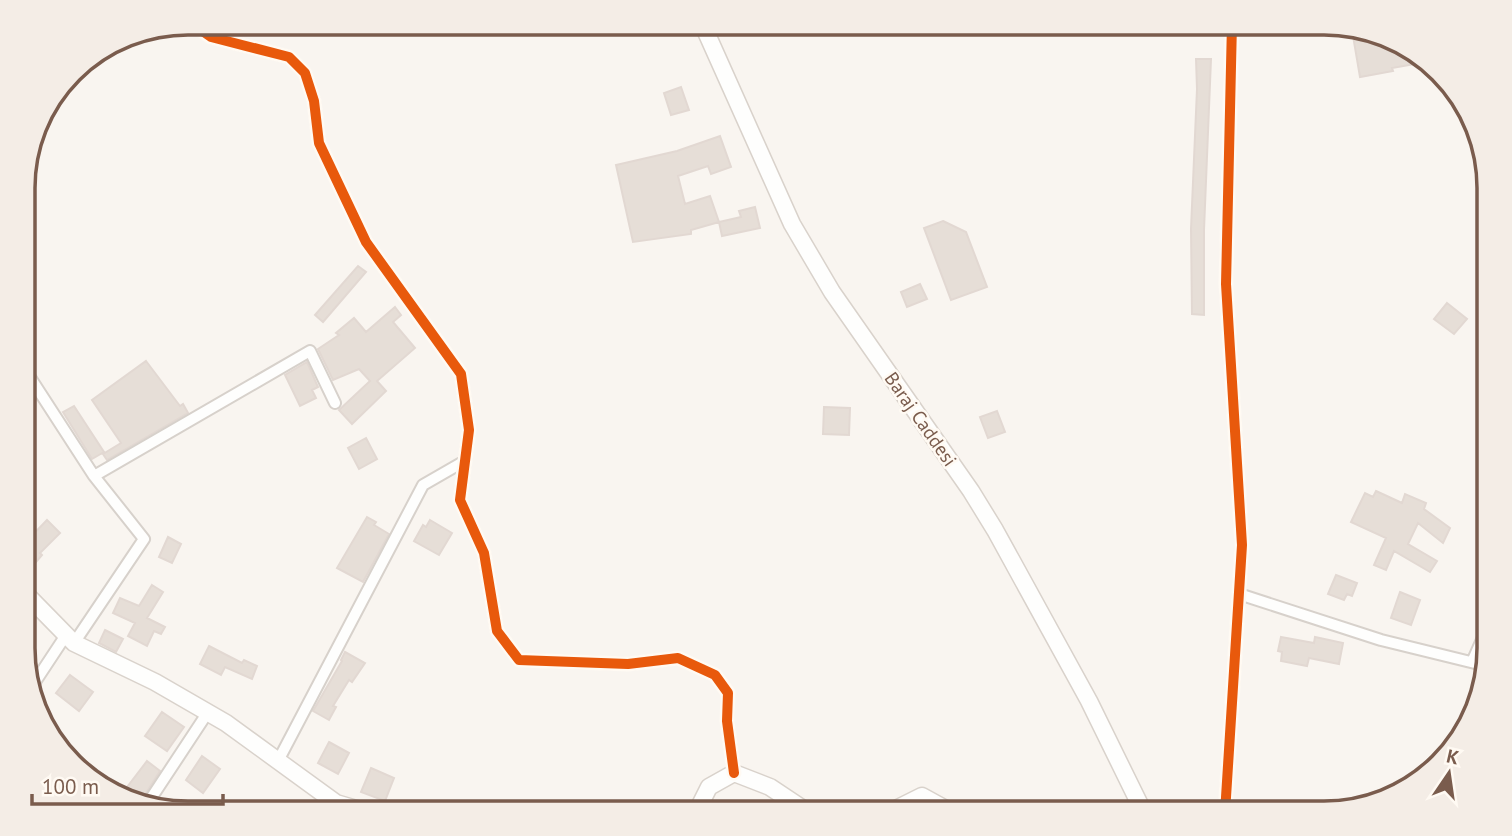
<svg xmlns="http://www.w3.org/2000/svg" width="1512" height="836" viewBox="0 0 1512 836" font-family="'PT Sans',sans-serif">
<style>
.building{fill:#e6ded7;stroke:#e2d8d2;stroke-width:2}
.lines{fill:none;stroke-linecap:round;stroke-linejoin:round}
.street-casing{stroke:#d7d1cb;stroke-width:14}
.secondary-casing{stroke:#d9d2cb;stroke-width:19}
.street{stroke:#fefefd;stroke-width:10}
.secondary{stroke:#fefefd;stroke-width:16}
.cycleway-casing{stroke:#fffaf3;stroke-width:15}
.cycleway{stroke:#e8590c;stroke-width:10}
.labels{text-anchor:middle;stroke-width:5;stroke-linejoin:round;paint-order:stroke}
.street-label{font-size:19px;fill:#7a5c4d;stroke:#fffaf3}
.rim{fill:none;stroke:#7a5c4d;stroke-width:3.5}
</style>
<rect width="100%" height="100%" fill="#f9f5f0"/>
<path class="building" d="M1352 30 1406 45 1422 59 1414 61 1415 64 1392 68 1393 71 1360 77Z
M1196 59H1211L1204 230V315L1192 314 1191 229 1197 89Z
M681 87 689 110 671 115 664 93Z
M720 136 731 167 711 174 708 166 678 176 685 204 710 196 719 222 691 230V234L633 242 616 165 677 151Z
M755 207 760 228 722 236 719 222 741 217 739 211Z
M943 221 966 232 987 287 951 300 924 228Z
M358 266 366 272 323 322 315 315Z
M920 284 927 299 907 307 901 292Z
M1447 303 1467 319 1454 334 1434 319Z
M395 307 401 315 393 322 415 348 377 381 386 391 352 424 339 410 370 381 359 369 333 380 318 349 339 335 336 333 354 318 366 332Z
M146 361 180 406 183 404 188 413 107 460 103 454 121 443 92 400Z
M307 362 318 387 312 390 316 398 300 406 285 375Z
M74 406 104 452 92 459 63 412Z
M824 407 850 408 849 435 823 434Z
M997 411 1005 432 988 438 980 417Z
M366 438 377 459 359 469 348 448Z
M1376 491 1402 503 1405 494 1426 503 1424 509 1450 528 1443 543 1418 523 1408 544 1437 561 1430 572 1394 551 1386 570 1374 565 1386 538 1351 522 1365 493 1373 497Z
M367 517 376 522 374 525 389 534 363 582 337 568Z
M47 520 60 533 40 553 42 555 24 576V544Z
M430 520 452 533 439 555 414 541 423 525 426 527Z
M168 537 181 544 172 563 159 557Z
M1336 575 1357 583 1352 596 1347 594 1344 600 1328 594Z
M152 585 163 592 147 618 165 627 161 634 154 631 147 646 128 636 135 623 113 613 120 598 139 606Z
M1400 592 1420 600 1411 625 1391 618Z
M105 630 123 639 116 652 99 643Z
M1281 637 1314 643 1315 637 1343 643 1339 664 1309 658 1307 666 1281 661 1282 652 1278 651Z
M209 646 242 663 244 660 257 666 252 679 225 667 221 675 200 664Z
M345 652 365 663 352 682 349 680 333 706 336 707 329 720 313 711 342 661 341 660Z
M70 675 93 692 79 711 56 693Z
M162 712 184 727 167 751 145 736Z
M329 742 349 753 338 774 318 763Z
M202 756 220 769 203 793 186 780Z
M147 761 160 771 141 801 106 791 94 780 100 773 124 791Z
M371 768 394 778 385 801 361 792Z"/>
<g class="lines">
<defs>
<path id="street" d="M191 23 211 37 289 57 305 73 314 101 319 143 366 242 461 374 469 430 460 500 484 553 497 631 519 660 628 664 678 658 715 675 728 693 727 721 734 773
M24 368 94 476 144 539 74 643
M94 476 310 351 335 403
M1239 594 1381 640 1487 666
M1472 662 1489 624
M31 688 66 635
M278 761 423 485 463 462
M148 803 208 712
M1225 813 1242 545 1226 284 1232 23"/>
<path id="secondary" d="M702 23 792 224 832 292 971 491 995 530 1089 701 1144 813
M24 592 74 643 155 682 226 723 336 803 370 813
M696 813 709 787 734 773 770 787 809 813
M888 813 922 796 953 813"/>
</defs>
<use href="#street" class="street-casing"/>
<use href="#secondary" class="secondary-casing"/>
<use href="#street" class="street"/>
<use href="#secondary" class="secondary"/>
<defs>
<path id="cycleway" d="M191 23 211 37 289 57 305 73 314 101 319 143 366 242 461 374 469 430 460 500 484 553 497 631 519 660 628 664 678 658 715 675 728 693 727 721 734 773
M1225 813 1242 545 1226 284 1232 23"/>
</defs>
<use href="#cycleway" class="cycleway-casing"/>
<use href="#cycleway" class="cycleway"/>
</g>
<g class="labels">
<g class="street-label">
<text transform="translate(921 419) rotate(55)" y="7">Baraj Caddesi</text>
</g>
</g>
<path d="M0 0H1512V836H0ZM188 35H1324A153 153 0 0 1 1477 188V648A153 153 0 0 1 1324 801H188A153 153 0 0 1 35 648V188A153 153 0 0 1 188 35Z" fill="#f4ede6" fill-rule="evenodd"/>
<path class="rim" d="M188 35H1324A153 153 0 0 1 1477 188V648A153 153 0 0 1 1324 801H188A153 153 0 0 1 35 648V188A153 153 0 0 1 188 35Z"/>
<g transform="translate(1449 773) rotate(13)" stroke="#fffaf3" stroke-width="5" paint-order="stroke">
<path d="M0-5L12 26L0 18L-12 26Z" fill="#7a5c4d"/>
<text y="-10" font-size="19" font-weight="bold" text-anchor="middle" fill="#7a5c4d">K</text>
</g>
<path d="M32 794v10h191v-10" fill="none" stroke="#7a5c4d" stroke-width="3.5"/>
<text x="42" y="794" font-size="21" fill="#7a5c4d" stroke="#fffaf3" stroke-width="5" paint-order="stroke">100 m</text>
</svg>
